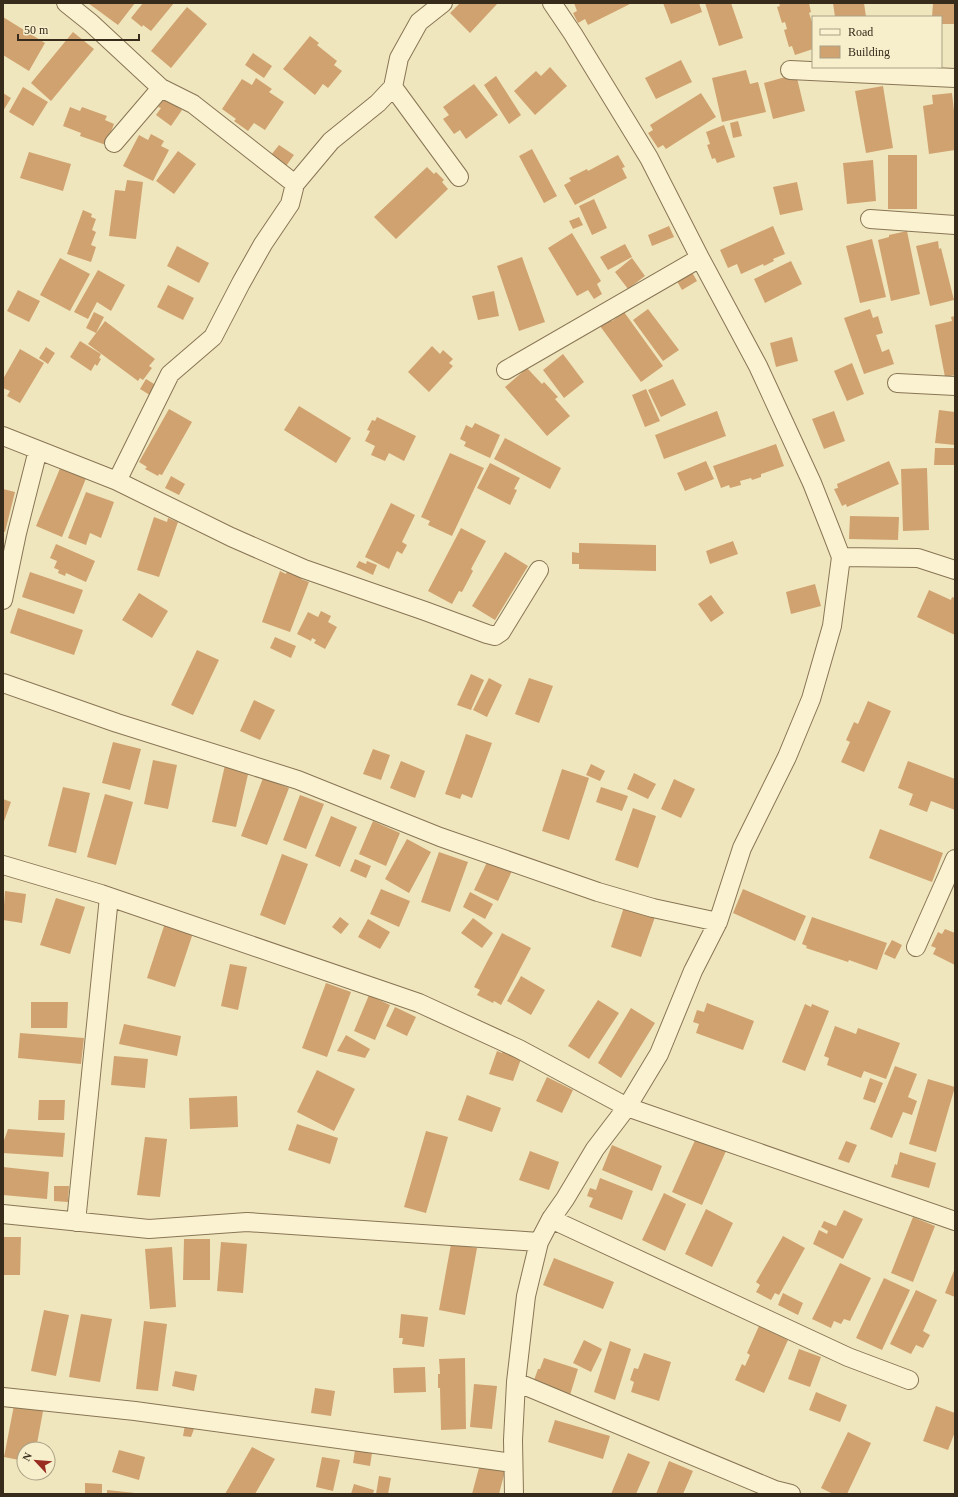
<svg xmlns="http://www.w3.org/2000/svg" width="958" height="1497" viewBox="0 0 958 1497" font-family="Georgia,serif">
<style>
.building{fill:#d0a270}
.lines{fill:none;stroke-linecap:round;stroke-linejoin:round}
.minor-casing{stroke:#887555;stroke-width:20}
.minor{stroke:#faf2d0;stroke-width:18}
</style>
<rect width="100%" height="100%" fill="#f0e6bd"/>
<path class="building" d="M88 3H135L118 25Z
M143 3H174L151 31 143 25 142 27 131 18Z
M460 3H496L497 4 470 33 450 13Z
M574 3H632L588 25 585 19 578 23 573 13 577 11Z
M663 3H699L702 12 671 24Z
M705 3H731L743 38 719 46Z
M779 3H809L811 12 809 13 813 25V49L795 55 792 46 789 47 784 30 787 29 785 22 782 23 777 7 780 6Z
M833 3H864L866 17H835Z
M933 3H955V24H941V17H932Z
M187 7 207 24 171 68 151 51Z
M3 17 45 43 29 71 3 55Z
M73 32 94 49 51 101 31 83Z
M310 36 319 43 317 45 337 61 334 65 342 71 328 88 323 84 315 95 283 69Z
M253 53 272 66 264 78 245 65Z
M681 60 692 82 656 99 645 78Z
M550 67 567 86 535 115 514 91 536 71 541 76Z
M746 70 750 84 758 82 766 112 722 122 712 78Z
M796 74 805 111 773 119 764 83Z
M496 76 521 115 509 124 484 85Z
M256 78 272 89 269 92 284 102 265 130 254 123 248 131 234 121 236 119 222 109 242 79 252 85Z
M474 84 498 115 466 139 460 130 454 134 443 119 449 115 443 107Z
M883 86 893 148 866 153 855 91Z
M23 87 48 102 33 126 9 112Z
M3 93 11 98 3 111Z
M701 93 716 117 666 149 663 145 658 148 648 133 653 130 650 125Z
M952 93 955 120V150L929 154 923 106 933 104 932 95Z
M165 98 182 110 171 126 156 115 161 108 158 107Z
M70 107 80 111 82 107 107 116 105 120 114 124 106 145 80 136 81 133 63 126Z
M738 121 742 136 733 138 730 123Z
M724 125 735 157 717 163 715 158 712 159 707 145 710 144 706 132Z
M151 134 164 141 161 146 169 150 153 181 123 166 139 135 148 140Z
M279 145 294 155 286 166 271 155Z
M532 149 557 196 544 203 519 156Z
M178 151 196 164 174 194 156 181Z
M29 152 71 164 63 191 20 178Z
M618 155 625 167 622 168 627 178 575 205 564 185 571 181 569 178 587 169 588 171Z
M888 155H917V209H888Z
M873 160 876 201 847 204 843 163Z
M427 167 434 174 436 172 444 180 442 182 448 189 396 239 374 217Z
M127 180 143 182 136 239 109 236 115 190 125 191Z
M797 182 803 210 780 215 773 187Z
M594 199 607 228 592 235 579 206Z
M83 210 92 214 91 217 96 219 92 230 96 232 91 245 96 247 91 262 67 254Z
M579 217 583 225 573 229 569 221Z
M669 226 674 237 652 246 648 235Z
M773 226 785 254 773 259 774 261 764 266 763 264 741 274 737 264 728 268 720 250Z
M907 231 920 294 891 301 878 240 889 237V235Z
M572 233 601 281 597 284 602 294 594 299 588 290 577 296 548 248Z
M872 239 886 297 860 303 846 246Z
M938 241 939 249 941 248 954 300 930 306 916 246Z
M625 244 632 257 608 270 600 257Z
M177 246 209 263 199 283 167 266Z
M522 257 545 322 519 331 497 266Z
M60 258 90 274 70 311 40 295Z
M632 258 645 276 628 289 615 272Z
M791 261 802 284 765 303 754 279Z
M689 267 697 281 682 290 674 276Z
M98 270 125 285 111 311 97 302 88 319 74 312Z
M168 285 194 298 183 320 157 307Z
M18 290 40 301 29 322 7 311Z
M494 291 499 316 478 320 472 296Z
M648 309 679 350 663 361 633 320Z
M870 309 873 318 878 316 883 333 876 335 882 352 889 349 894 364 864 374 844 318Z
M94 312 104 317 96 333 86 328Z
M624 312 663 366 641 382 600 326 610 318 612 321Z
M955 316V375L945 377 935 325 952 321 951 317Z
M105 321 155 359 149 366 152 368 143 380 140 378 138 381 88 344Z
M792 337 798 361 776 367 770 343Z
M80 341 101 354 99 358 101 359 97 366 95 364 91 371 70 357Z
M432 346 440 354 443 350 453 359 449 363 453 366 429 392 408 372Z
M46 347 55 353 48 364 39 358Z
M20 349 44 363 20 403 7 396 10 391 3 388V379Z
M563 354 584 382 564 398 543 370Z
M852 363 864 394 847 401 834 371Z
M527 368 542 384 544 382 558 397 555 399 570 416 547 436 505 387Z
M146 379 159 387 153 397 140 389Z
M673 379 686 405 661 417 648 390Z
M646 389 660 421 645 427 632 395Z
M299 406 351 438 336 463 284 430Z
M169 409 192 422 162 475 159 474 158 476 145 469 147 467 139 462Z
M939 410 955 412V445L935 443Z
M717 411 726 436 664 459 655 435Z
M834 411 845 441 824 449 812 419Z
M377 417 416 436 404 461 389 453 385 461 371 455 375 446 365 441 370 431 367 430 372 420 375 421Z
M475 423 500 435 490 458 464 446 466 442 460 439 466 425 472 428Z
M505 438 561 468 550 489 494 459Z
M776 444 784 466 761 474V477L752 480 751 478 740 481 741 485 730 488 729 485 721 488 713 466Z
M935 448H955V465H934Z
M450 453 484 468 452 536 428 525 430 521 421 517Z
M706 461 714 479 685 491 677 473Z
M889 461 899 484 847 507 846 504 842 506 834 489 838 488 837 484Z
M490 463 520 478 514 489 517 490 510 505 477 488Z
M61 466 87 476 62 537 36 526Z
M927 468 929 530 903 531 901 469Z
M171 476 185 484 179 495 165 488Z
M3 489 15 492 5 532 3 531Z
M86 492 114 502 101 538 90 533 86 545 68 538Z
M391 503 415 515 402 542 407 545 402 554 397 551 389 569 365 557Z
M850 516 899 517 898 540 849 539Z
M154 517 167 522 168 518 178 522 159 577 137 570Z
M461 528 486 541 471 569 473 571 462 592 459 591 452 604 428 591Z
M733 541 738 554 710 564 706 551Z
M579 543 656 545V571L579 569V564H572V552L579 553Z
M56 544 95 561 86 582 66 573 65 576 58 573 59 570 54 568 57 561 50 558Z
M505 552 528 566 495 620 472 606Z
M359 561 366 564 367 561 377 565 373 575 356 567Z
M280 571 286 574 287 571 302 576 301 579 309 582 290 632 262 622Z
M30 572 83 590 74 614 22 597Z
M815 584 821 606 791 614 786 592Z
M929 590 951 600 952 597 955 598V635L917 617Z
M139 593 168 611 152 638 122 620Z
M711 595 724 613 711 622 698 604Z
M18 608 83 630 74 655 10 633Z
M321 611 331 616 328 622 337 627 325 649 314 643 316 640 312 638 311 641 297 634 308 612 318 617Z
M275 637 296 646 291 658 270 648Z
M197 650 219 660 193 715 171 705Z
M471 674 484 680 471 710 457 705Z
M489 678 502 685 487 717 473 710Z
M529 678 553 686 539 723 515 714Z
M254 700 275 710 260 740 240 731Z
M868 701 891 711 864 772 841 762 850 742 846 740 854 722 858 724Z
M466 734 492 743 472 798 462 794 460 799 445 794Z
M113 742 141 749 130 790 102 783Z
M373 749 390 755 381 780 363 774Z
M153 760 177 765 168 809 144 804Z
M401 761 425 771 415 798 390 788Z
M908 761 955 779V810L931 801 927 812 909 805 913 794 898 788Z
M591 764 605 771 600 781 586 775Z
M225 765 249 770 236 827 212 822Z
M562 769 589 778 569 840 542 831Z
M634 773 656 784 648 799 627 789Z
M263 778 289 788 267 845 241 836Z
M674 779 695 789 681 818 661 809Z
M63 787 90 793 76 853 48 846Z
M601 787 628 796 622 811 596 802Z
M105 794 133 802 116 865 87 857Z
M300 795 324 804 306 849 283 840Z
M3 799 11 802 3 824Z
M633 808 656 816 638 868 615 860Z
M331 816 357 827 340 867 315 856Z
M373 821 400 833 386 866 359 854Z
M880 829 943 853 932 882 869 858Z
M407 839 431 852 409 893 385 879Z
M439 852 468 862 450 912 421 902Z
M282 854 308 864 285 925 260 915Z
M355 859 371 866 366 878 350 871Z
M488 860 512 871 498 901 474 890Z
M381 889 410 901 399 927 370 914Z
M743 889 806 916 795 941 733 913Z
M5 891 26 894 22 923 3 920Z
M470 892 493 904 485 919 463 907Z
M56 898 85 907 70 954 40 945Z
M625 904 656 914 641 957 611 947Z
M340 917 349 924 341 934 332 927Z
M812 917 887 943 877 970 849 960 848 962 806 948 807 946 802 944Z
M473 918 493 933 482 948 461 933Z
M368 919 390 932 380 949 358 937Z
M165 923 193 933 175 987 147 978Z
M945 929 955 933V965L933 954 936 948 931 946 938 932 942 934Z
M502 933 531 948 501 1005 494 1001 493 1003 477 995 480 990 474 987Z
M892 940 902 945 895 959 884 954Z
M230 964 247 967 238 1010 221 1006Z
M521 976 545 990 531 1015 507 1001Z
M326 983 351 992 327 1057 302 1048Z
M369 995 390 1005 375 1040 354 1031Z
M598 1000 619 1013 589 1059 568 1046Z
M31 1002H68L67 1028H31Z
M707 1003 754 1021 743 1050 696 1033 699 1024 693 1022 697 1010 704 1012Z
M805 1004 811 1007 812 1004 829 1011 805 1071 782 1062Z
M395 1007 416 1017 407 1036 386 1026Z
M631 1008 655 1023 621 1078 598 1063Z
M124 1024 181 1036 177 1056 119 1044Z
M835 1026 856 1034 858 1028 900 1043 886 1079 864 1071 861 1078 827 1065 829 1058 824 1056Z
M20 1033 84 1038 81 1064 18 1058Z
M346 1035 370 1049 365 1058 337 1051Z
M504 1047 514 1050 512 1056 521 1059 513 1081 489 1074 497 1051 502 1053Z
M114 1056 148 1059 145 1088 111 1085Z
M895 1066 917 1074 908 1097 917 1101 912 1115 903 1112 892 1138 870 1129Z
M317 1070 355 1089 334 1131 297 1112Z
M547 1077 573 1090 562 1113 536 1101Z
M870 1078 883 1083 875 1103 863 1099Z
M928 1079 955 1087 936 1152 909 1144Z
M467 1095 501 1108 492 1132 458 1120Z
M237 1096 238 1127 190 1129 189 1098Z
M39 1100H65L64 1120H38Z
M297 1124 338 1138 330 1164 288 1150Z
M8 1129 65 1133 63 1157 3 1153V1143Z
M426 1131 448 1137 426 1213 404 1207Z
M145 1137 167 1139 160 1197 137 1195Z
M696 1138 726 1151 702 1205 672 1192Z
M846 1141 857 1145 849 1163 838 1159Z
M612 1145 662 1166 652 1191 602 1170Z
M530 1151 559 1162 549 1190 519 1180Z
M900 1152 936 1163 929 1188 891 1177 895 1164 897 1165Z
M3 1167 49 1172 47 1199 3 1195Z
M600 1178 633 1191 622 1220 589 1207 593 1198 587 1196 590 1188 596 1190Z
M54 1186H69L68 1202 54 1201Z
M664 1193 686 1204 665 1251 642 1240Z
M706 1209 733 1223 712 1267 685 1254Z
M844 1210 863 1219 843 1259 813 1244 819 1230 827 1234 828 1231 821 1227 824 1221 836 1226Z
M913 1217 935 1226 913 1282 891 1273Z
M783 1236 805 1248 779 1295 775 1293 771 1300 756 1292 760 1285 756 1282Z
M3 1237H21L20 1275H3Z
M184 1239H210V1280H183Z
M221 1242 247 1244 243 1293 217 1291Z
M451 1244 477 1248 465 1315 439 1310Z
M172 1247 176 1307 150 1309 145 1249Z
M554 1258 614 1282 603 1309 543 1285Z
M840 1263 871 1278 850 1321 844 1319 841 1324 834 1321 831 1328 812 1319Z
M955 1268V1297L945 1293Z
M884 1278 910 1290 882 1350 856 1338Z
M916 1290 937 1300 923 1331 930 1335 923 1348 916 1345 911 1354 890 1344Z
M783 1293 803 1303 798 1315 778 1305Z
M44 1310 69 1315 56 1376 31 1371Z
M81 1314 112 1319 100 1382 69 1377Z
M401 1314 428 1317 424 1347 402 1344 403 1338H399Z
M144 1321 167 1324 158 1391 136 1389Z
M759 1326 788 1340 764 1393 735 1380 742 1364 745 1366 750 1355 747 1353Z
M584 1340 602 1349 591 1372 573 1363Z
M610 1341 631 1349 615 1400 594 1392Z
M799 1349 821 1357 810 1387 788 1379Z
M644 1353 671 1362 659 1401 631 1392 634 1382 630 1380 634 1368 638 1369Z
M465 1358 466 1429 441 1430 440 1388H438V1374H440L439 1359Z
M544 1358 578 1369 570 1395 534 1380 538 1369H540Z
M425 1367 426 1392 394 1393 393 1368Z
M175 1371 197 1375 194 1391 172 1386Z
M474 1384 497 1386 492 1429 470 1427Z
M315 1388 335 1391 331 1416 311 1413Z
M816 1392 847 1405 840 1422 809 1410Z
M15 1400 44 1406 36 1449H24V1461L4 1457Z
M936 1406 955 1413V1432L948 1450 923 1441Z
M555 1420 610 1436 603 1459 548 1442Z
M185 1425 194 1429 191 1437 183 1436Z
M848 1432 871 1443 847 1494H833L821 1488Z
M252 1447 275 1459 255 1494H225Z
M119 1450 145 1457 139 1480 112 1472Z
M355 1450 372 1453 370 1466 353 1463Z
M628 1453 650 1462 636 1494H611Z
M322 1457 340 1460 333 1491 316 1487Z
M669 1461 693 1471 683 1494H656Z
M480 1464 505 1471 499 1494H472Z
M379 1476 391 1478 388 1494H376Z
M85 1483 102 1484V1494H85Z
M354 1484 374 1490 373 1494H351Z
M107 1490 135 1493V1494H107Z"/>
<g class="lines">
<defs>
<path id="minor" d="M66 3 91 23 161 88 193 104 295 184 331 141 378 103 393 87 399 58 419 22 443 3
M552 3 573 34 649 158 700 258 758 366 812 483 831 531 841 557 918 558 955 570
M790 70 955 78
M393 87 459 177
M114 143 161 88
M870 219 955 225
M506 370 700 258
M897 383 955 386
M3 436 117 481 231 537 304 569 425 611 487 634 495 636 501 632 539 570
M117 481 170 374 213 337 241 283 263 244 290 204 295 184
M3 600 17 533 38 450
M3 683 117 723 298 780 440 837 598 892 653 908 718 922
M3 865 101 894 419 1003 519 1049 627 1107 955 1221
M916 947 955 859
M3 1214 149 1229 247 1222 539 1242
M551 1219 848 1357 909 1380
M76 1222 109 897
M516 1382 775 1490 791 1494
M3 1397 135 1411 513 1463
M514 1494 513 1440 516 1382 526 1296 539 1242 551 1219 565 1199 595 1149 627 1107 659 1054 693 971 718 922 742 848 787 757 811 699 832 626 841 557"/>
</defs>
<use href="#minor" class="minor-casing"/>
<use href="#minor" class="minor"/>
</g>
<rect width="958" height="1497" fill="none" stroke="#372b1b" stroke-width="8"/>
<rect x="812" y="16" width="130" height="52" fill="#f7efcc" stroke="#aaa185"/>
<rect x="820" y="29" width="20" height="6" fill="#faf2d0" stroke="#aaa185"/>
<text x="848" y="36" font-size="12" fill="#372b1b">Road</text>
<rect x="820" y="46" width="20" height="12" fill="#d0a270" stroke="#aaa185"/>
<text x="848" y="56" font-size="12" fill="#372b1b">Building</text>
<g transform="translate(36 1461) rotate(296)"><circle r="19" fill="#f7efcc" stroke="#aaa185"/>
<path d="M0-3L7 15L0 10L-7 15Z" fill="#9a2d22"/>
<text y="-6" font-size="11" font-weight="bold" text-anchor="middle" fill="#372b1b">N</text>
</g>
<path d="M18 34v6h121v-6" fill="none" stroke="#372b1b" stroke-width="2"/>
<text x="24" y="34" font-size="12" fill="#372b1b" stroke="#f7efcc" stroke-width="3" paint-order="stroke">50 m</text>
</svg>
